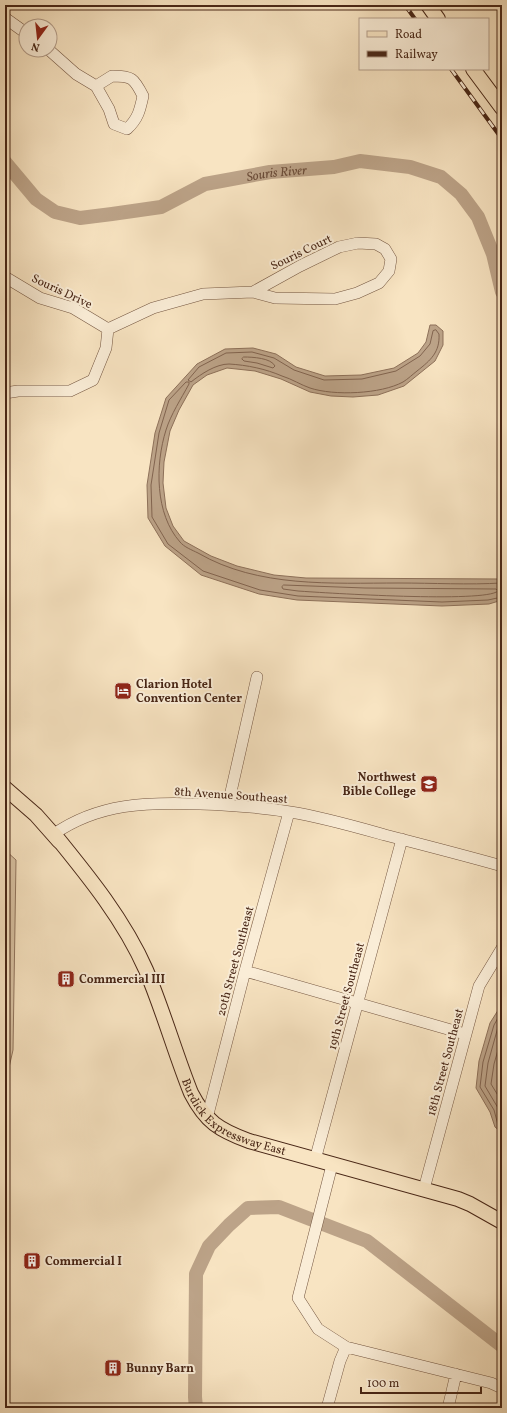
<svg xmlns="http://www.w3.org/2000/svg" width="507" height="1413" viewBox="0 0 507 1413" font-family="Vollkorn,serif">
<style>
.green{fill:#dac4a5;stroke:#91755e}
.water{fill:#bca388;stroke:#8e715a}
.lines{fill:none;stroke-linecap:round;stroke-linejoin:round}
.shore{stroke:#82644f;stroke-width:1}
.river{stroke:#bca388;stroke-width:14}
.minor-casing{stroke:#745641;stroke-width:12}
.major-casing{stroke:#482616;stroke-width:16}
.minor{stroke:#faedd7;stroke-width:11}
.major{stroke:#f8e4c2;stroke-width:14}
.rail-casing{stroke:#482616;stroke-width:4}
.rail{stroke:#faedd7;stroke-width:2.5;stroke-dasharray:8;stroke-linecap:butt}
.labels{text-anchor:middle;stroke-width:4;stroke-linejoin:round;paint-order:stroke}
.street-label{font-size:12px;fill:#482616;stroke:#faedd7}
.poi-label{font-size:12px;font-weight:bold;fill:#482616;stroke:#faedd7;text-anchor:start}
.water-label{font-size:13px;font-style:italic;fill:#6b4c38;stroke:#faedd7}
</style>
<rect width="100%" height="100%" fill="#f8e4c2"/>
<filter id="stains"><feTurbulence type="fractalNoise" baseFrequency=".005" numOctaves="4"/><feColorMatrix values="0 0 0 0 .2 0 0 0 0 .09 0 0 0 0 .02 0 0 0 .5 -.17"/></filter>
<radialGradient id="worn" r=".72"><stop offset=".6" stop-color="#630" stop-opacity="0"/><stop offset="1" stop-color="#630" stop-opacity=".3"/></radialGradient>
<path class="green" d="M5 850 16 860 13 1050 5 1085Z"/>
<path class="water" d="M430 325H436L443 331V345L435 361 404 386 378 395 353 397 331 396 310 392 281 379 255 371 227 368 207 375 193 385 179 410 170 431 164 462 163 483 166 508 173 526 184 541 211 556 237 566 274 575 306 578 502 579V600L489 604 442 606 297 600 259 594 201 575 165 546 148 518 147 485 155 433 166 398 197 364 225 349 253 348 276 354 296 367 325 376 361 375 394 368 418 353 426 342Z
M502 1004V1133L495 1127 490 1112 476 1088 479 1061 490 1023Z"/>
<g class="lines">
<path class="shore" d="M436 330 439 334C440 352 431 360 417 371 413 374 408 379 403 382 381 394 334 396 310 388 301 385 292 379 282 376 266 369 247 365 229 364 216 364 201 374 191 382L188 380 199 367 226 353 252 352 274 358 294 370 324 380 362 379 396 371 420 356 430 344 433 331Z
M244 357C253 357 271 358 275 366L273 368 257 363 244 361 242 359Z
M502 583C468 585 433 583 399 583 332 583 258 588 198 553 192 550 184 547 180 542 155 514 155 465 166 430 171 414 181 399 189 384V382H186L169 400 159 433 151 485 152 517 168 544 203 571 260 590 298 596 442 602 488 600 502 597
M284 585 365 588 496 589 498 591C485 603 326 593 298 591L283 589 282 587Z
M502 1011 494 1025 483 1062 480 1087 494 1110 498 1125 502 1128
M502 1021 498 1027 488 1063 485 1086 498 1108 502 1120
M502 1036 494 1064 491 1084 502 1102"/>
<g class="river">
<path id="s1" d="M5 162 36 199 55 212 80 218 112 214 161 207 205 184 270 172 334 167 360 161 410 167 441 177 461 194 478 217 493 254 502 292"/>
<path d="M196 1408 195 1397 196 1274 209 1246 229 1225 248 1208 279 1207 367 1241 502 1346"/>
</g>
<defs>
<path id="minor" d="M5 18 26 33
M49 50 76 74 96 86
M112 76C132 76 134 78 143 96 140 110 138 119 127 129L114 124 109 109 96 86Z
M5 277 40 298 73 308 108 329
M108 329 153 308 203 294 253 292 300 266 339 247 358 243 376 244 385 249 391 259 389 271 379 283 357 293 335 299 275 298 253 292
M5 393 18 391H70L93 380 106 348 108 329
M228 805 257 677
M54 834C99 803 147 802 200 804 230 805 260 807 290 812 322 817 353 826 385 835 424 845 463 855 502 866
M245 971 465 1034
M207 1118 245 971 289 812
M315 1160 402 839
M332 1165 298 1298 318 1329 346 1347 491 1383 502 1388
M424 1189 479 986 502 948
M327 1408 340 1361 346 1347
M448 1408 456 1374"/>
<g id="major">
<path d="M428 5 438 19"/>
<path d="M473 69 502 108"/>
<path d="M5 788 36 815 59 841"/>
<path id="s2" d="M54 834C89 877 124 920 146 970 163 1010 175 1053 191 1093 206 1122 219 1130 249 1141L458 1199 470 1204 502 1222"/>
</g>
</defs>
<use href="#minor" class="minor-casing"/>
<use href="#major" class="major-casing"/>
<use href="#minor" class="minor"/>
<use href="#major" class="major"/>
<defs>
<path id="rail" d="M405 5 415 19
M451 69 502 139"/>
</defs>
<use href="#rail" class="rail-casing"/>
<use href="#rail" class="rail"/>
</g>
<defs>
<symbol id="hotel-square" viewBox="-11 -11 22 22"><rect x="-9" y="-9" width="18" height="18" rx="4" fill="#8f2418" stroke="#faedd7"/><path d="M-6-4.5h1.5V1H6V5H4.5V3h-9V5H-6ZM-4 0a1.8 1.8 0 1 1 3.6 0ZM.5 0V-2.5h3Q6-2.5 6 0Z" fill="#fff"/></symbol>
<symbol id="school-square" viewBox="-11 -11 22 22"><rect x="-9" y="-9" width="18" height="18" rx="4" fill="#8f2418" stroke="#faedd7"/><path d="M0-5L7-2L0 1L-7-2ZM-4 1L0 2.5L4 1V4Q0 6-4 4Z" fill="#fff"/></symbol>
<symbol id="building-square" viewBox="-11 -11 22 22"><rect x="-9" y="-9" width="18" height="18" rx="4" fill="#8f2418" stroke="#faedd7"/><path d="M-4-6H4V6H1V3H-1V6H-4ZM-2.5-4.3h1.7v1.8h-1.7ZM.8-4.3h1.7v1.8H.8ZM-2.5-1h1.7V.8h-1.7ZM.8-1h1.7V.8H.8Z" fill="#fff"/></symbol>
</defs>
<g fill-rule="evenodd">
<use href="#hotel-square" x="113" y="681" width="20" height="20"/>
<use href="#school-square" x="419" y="774" width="20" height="20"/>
<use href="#building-square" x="56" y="969" width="20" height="20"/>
<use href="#building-square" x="22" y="1251" width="20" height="20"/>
<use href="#building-square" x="103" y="1358" width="20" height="20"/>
</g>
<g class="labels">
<g class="street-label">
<text transform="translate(301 252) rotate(-26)" y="4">Souris Court</text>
<text transform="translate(62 291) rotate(25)" y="4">Souris Drive</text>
<text transform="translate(231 795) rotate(4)" y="4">8th Avenue Southeast</text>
<text transform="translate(235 961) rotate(-75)" y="4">20th Street Southeast</text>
<text transform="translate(346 996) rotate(-75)" y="4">19th Street Southeast</text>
<text transform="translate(445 1062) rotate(-75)" y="4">18th Street Southeast</text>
<text dy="4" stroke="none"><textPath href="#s2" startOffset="346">Burdick Expressway East</textPath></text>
</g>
<g class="poi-label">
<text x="136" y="688">Clarion Hotel<tspan x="136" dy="14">Convention Center</tspan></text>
<text x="416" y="781" text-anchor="end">Northwest<tspan x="416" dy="14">Bible College</tspan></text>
<text x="79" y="983">Commercial III</text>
<text x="45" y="1265">Commercial I</text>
<text x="126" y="1372">Bunny Barn</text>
</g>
<g class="water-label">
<text dy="5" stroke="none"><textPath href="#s1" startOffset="301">Souris River</textPath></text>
</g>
</g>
<rect width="507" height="1413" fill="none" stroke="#f8e4c2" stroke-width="20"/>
<rect x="6" y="6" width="495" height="1401" fill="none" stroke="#482616" stroke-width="2"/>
<rect x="10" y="10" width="487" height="1393" fill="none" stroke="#482616"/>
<rect x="359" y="18" width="130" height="52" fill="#faedd7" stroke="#b39d8a"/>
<rect x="367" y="31" width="20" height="6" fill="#f8e4c2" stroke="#b39d8a"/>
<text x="395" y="38" font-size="12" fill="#482616">Road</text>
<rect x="367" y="51" width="20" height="6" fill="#482616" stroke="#b39d8a"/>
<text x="395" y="58" font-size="12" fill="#482616">Railway</text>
<g transform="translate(38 38) rotate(195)"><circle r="19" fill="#faedd7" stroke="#b39d8a"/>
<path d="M0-3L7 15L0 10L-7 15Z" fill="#8f2418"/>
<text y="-6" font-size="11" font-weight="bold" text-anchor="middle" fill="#482616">N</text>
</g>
<path d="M361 1387v6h120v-6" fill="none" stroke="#482616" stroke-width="2"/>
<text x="367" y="1387" font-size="12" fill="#482616" stroke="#faedd7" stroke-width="3" paint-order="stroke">100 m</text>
<rect width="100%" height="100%" filter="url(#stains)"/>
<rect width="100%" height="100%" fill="url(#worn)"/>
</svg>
